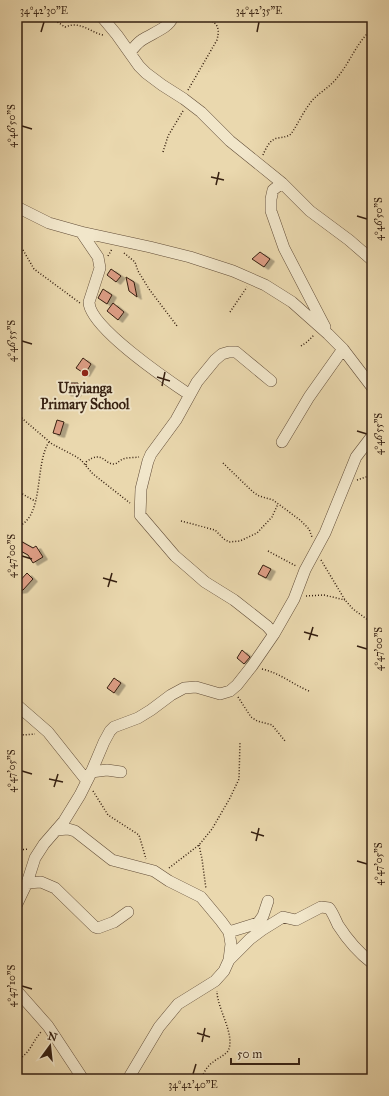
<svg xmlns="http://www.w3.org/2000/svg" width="389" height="1096" viewBox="0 0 389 1096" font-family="'IM FELL Great Primer',serif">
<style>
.building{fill:#dc9d84;stroke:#351f10;filter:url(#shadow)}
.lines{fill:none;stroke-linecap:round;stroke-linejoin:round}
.street-casing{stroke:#624d38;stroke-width:12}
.path{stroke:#351f10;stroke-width:1.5;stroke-dasharray:1 2;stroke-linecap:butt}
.street{stroke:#f1e6ca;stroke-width:11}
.ticks{fill:none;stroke:#351f10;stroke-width:1.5}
.poi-dot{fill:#8f2418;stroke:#f1e6ca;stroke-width:1.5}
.labels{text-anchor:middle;stroke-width:4;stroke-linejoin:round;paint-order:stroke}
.poi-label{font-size:14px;font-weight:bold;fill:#351f10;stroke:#f1e6ca}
.neatline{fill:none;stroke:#351f10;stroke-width:1.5}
.ticks-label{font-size:10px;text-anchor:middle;fill:#351f10}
</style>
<defs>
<filter id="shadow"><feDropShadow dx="4.5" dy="2.5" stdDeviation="0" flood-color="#0004"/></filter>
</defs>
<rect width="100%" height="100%" fill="#ead8ae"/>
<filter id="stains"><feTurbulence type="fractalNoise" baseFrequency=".005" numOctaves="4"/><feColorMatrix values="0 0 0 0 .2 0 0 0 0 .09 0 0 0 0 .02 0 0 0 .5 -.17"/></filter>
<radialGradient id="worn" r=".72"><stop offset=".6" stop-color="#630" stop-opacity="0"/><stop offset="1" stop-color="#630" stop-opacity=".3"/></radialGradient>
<path class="building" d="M260 252 270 259 264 267 252 259Z
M111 269 121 276 116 282 107 275Z
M126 277 134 282 137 297 129 291Z
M103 289 112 295 107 304 98 298Z
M113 303 124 312 118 320 107 311Z
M83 358 91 364 85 374 76 368Z
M66 383H78L76 394 66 393Z
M57 420 64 422 60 435 53 433Z
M17 539 33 548 36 546 43 557 33 563 28 555 17 549Z
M263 565 271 569 266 578 258 574Z
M27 573 33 579 23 590 17 591V584Z
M242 650 250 657 244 664 237 658Z
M114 678 121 683 114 693 107 688Z"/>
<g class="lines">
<defs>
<path id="street" d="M102 17 117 35 139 66 146 73 162 85 184 99 201 112 230 141 282 183 310 211 349 240 372 260
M130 52C134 48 137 43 142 40 152 33 168 29 173 17
M282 183 273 190 271 199V211L284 248 325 327
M17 207 49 223 81 232 150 247 190 257 233 271 265 285 292 302 328 334 343 349 372 387
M81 232 98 257 100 268 89 302C89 327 169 381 190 395
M271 381 236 352H229L222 354 215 360 197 382 176 420 151 454 148 461 141 489 140 515 175 556 189 568 205 582 234 600 267 626 274 634
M282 442 309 397 343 349
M17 705 48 732 87 781
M91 772 107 770 121 772
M56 830 68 829 75 831 112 860 154 871 169 881 201 897 221 921 229 932 231 944 229 960
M27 883 41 882 55 888 95 927 98 928 114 922 128 912
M17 904 27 883 35 858 44 844 64 821 80 795 90 775 104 742 110 731 114 727 138 718 151 710 171 695 184 688 196 687 220 694 230 691 237 685 252 666 274 634 294 599 305 570 325 533 356 457 372 436
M229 932 258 923 263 916 268 901
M17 991 48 1026 83 1079
M128 1079 159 1027 178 1004 215 981 224 971 229 960 250 939 262 930 283 917 296 920 321 907 329 908C333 913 335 919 338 925 347 939 359 953 372 963"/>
</defs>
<use href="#street" class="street-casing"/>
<path class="path" d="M50 17 65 27C68 26 71 25 74 25 85 25 93 33 103 35
M188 90 217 40C221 24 215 22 202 17
M163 152 168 136 183 111
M263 155C266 148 270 139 278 138 283 137 287 137 291 134 298 124 303 112 311 102 318 93 329 88 336 79 350 63 356 43 372 29
M23 250 34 269 80 303
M124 253 135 262 138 271 149 289 177 326
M108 256 112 249
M230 312 247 287
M301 346 307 342 314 335
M17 414 52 444 75 456 81 460 93 474 130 503
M223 463 253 492 259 496 273 500 300 520 309 529 312 537
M86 465V462C103 449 104 465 115 464 118 463 120 460 123 459 128 457 134 458 139 457
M357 480 372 475
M17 491 35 501
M181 521 215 530 224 539 229 542 240 541 257 533 272 517 278 504
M17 527C45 517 34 465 49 442
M268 551 296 566
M321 560 345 600 353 609 372 623
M306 596 324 595 345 600
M262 669C280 673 292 684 309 691
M238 697 251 717 257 721 272 725 285 741
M17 733 24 735 35 734
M93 791 108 815 139 835 146 859
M199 845 202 859 206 889
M17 850 29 849
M169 868 199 845 212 829 230 798 239 779 240 742
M17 1060C30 1054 32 1042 41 1032
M200 1079C204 1073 207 1066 213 1062 218 1058 224 1056 228 1051 236 1035 217 1009 217 991"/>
<use href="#street" class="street"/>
</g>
<path class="ticks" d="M41 32 44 22M257 32 259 22M22 126 32 129M211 177 224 180M216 185 219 172M357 216 367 219M22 341 32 344M157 377 170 381M162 386 165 372M357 431 367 434M22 556 32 559M103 578 117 582M108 587 112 573M304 632 318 636M309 640 313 627M357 646 367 649M22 771 32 774M49 779 63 782M54 787 58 774M251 832 264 836M256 841 259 828M357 861 367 864M22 986 32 989M197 1033 210 1037M202 1042 205 1028M193 1074 196 1064"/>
<circle class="poi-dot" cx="85" cy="373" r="4"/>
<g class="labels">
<g class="poi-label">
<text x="85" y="393">Unyianga<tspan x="85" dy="16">Primary School</tspan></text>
</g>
</g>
<rect width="389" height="1096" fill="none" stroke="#ead8ae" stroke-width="44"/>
<g transform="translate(50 1046) rotate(15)" stroke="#f1e6ca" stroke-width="3" paint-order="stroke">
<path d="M0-3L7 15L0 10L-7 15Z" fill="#351f10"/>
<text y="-6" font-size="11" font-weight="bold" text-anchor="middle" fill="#351f10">N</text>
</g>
<path d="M231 1058v6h68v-6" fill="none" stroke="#351f10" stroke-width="2"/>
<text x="237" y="1058" font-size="12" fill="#351f10" stroke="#f1e6ca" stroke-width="3" paint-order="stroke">50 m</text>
<rect x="22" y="22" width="345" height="1052" class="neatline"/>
<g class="ticks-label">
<text x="44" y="14">34°42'30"E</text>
<text x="259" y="14">34°42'35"E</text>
<text transform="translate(11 126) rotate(-90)" y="4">4°46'50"S</text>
<text transform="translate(378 219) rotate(-90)" y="4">4°46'50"S</text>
<text transform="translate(11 341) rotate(-90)" y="4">4°46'55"S</text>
<text transform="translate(378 434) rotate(-90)" y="4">4°46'55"S</text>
<text transform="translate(11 556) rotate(-90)" y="4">4°47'00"S</text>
<text transform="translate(378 649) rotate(-90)" y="4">4°47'00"S</text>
<text transform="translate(11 771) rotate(-90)" y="4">4°47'05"S</text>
<text transform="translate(378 864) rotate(-90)" y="4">4°47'05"S</text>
<text transform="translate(11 986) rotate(-90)" y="4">4°47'10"S</text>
<text x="193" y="1088">34°42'40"E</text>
</g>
<rect width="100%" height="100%" filter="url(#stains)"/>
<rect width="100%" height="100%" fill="url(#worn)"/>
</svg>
